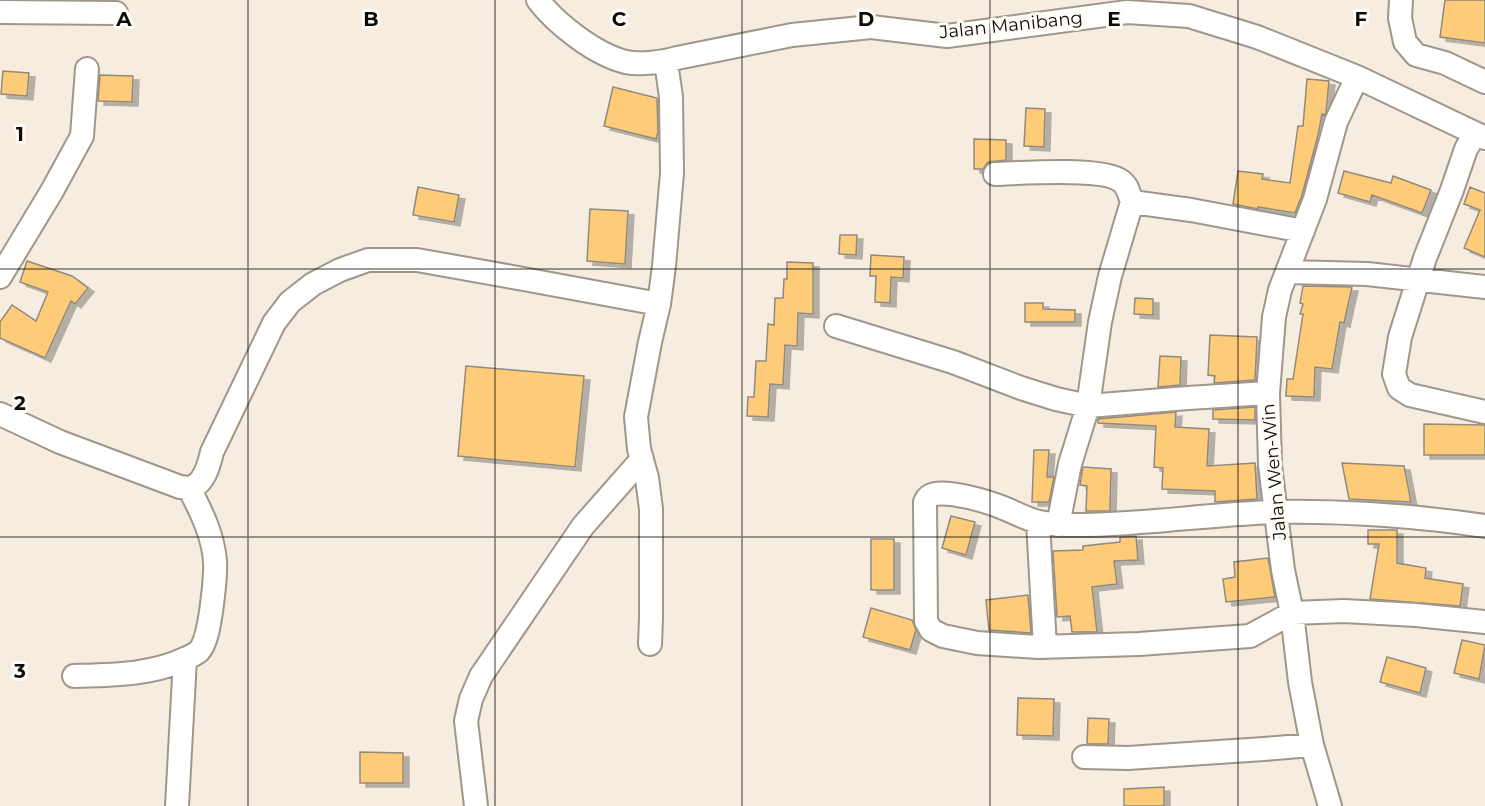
<svg xmlns="http://www.w3.org/2000/svg" width="1485" height="806" viewBox="0 0 1485 806" font-family="Montserrat,sans-serif">
<style>
.building{fill:#fecc78;stroke:#928a7e;stroke-width:1.5;filter:url(#shadow)}
.lines{fill:none;stroke-linecap:round;stroke-linejoin:round}
.minor-casing{stroke:#9f978a;stroke-width:26}
.minor{stroke:#fff;stroke-width:22}
.grid{fill:none;stroke:#0f0c07;stroke-width:1.5;stroke-opacity:0.55}
.labels{text-anchor:middle;stroke-width:6;stroke-linejoin:round;paint-order:stroke}
.street-label{font-size:18px;fill:#0f0c07;stroke:#fffbf6}
.grid-label{font-size:20px;text-anchor:middle;font-weight:bold;fill:#0f0c07;stroke:#fffbf6;stroke-width:6;stroke-linejoin:round;paint-order:stroke}
</style>
<defs>
<filter id="shadow"><feDropShadow dx="6" dy="4" stdDeviation="0" flood-color="#0004"/></filter>
</defs>
<rect width="100%" height="100%" fill="#f6ede0"/>
<path class="building" d="M1445 0H1485V43L1440 37Z
M3 71 29 73 27 96 1 94Z
M100 75 133 76 132 102 98 101Z
M1307 79 1329 81 1326 112 1325 115 1322 114 1318 135 1302 195 1295 213 1258 207V209L1233 204 1238 171 1263 174 1262 179 1290 183 1298 126H1303Z
M613 87 657 98 658 132 656 139 604 126Z
M1026 108 1045 109 1044 147 1024 146Z
M974 139 1006 140V160L988 162 983 169H974Z
M1344 171 1391 183 1393 176 1431 190 1422 213 1372 195 1370 202 1338 193Z
M418 187 459 195 454 222 413 215Z
M1470 187 1485 193V257L1464 248 1480 210 1464 204Z
M590 209 628 211 625 264 587 261Z
M840 235H857L856 255 839 254Z
M871 255 904 257 903 278 891 277 890 303 875 302 876 276H870Z
M27 261 72 276 88 288 75 304 71 301 45 358 0 338V322L12 305 36 321 48 292 20 282Z
M787 262 813 263V314L798 313 797 346 785 345 783 385 770 384 768 417 747 416 748 397H754L756 361H766L768 324 774 325 775 298H783L784 279H787Z
M1303 286 1352 287 1344 323 1340 322 1332 369 1315 367 1314 397 1286 396 1287 379H1293L1303 314H1300L1303 304 1300 303Z
M1135 298 1153 299V315L1134 314Z
M1025 303H1043V309L1075 310V322H1025Z
M1210 335 1257 337 1255 380 1214 383 1215 376 1208 375Z
M1160 356 1181 357 1180 385 1158 387Z
M466 366 584 376 575 467 458 456Z
M1255 407V420L1213 419V410Z
M1176 412 1175 427 1209 429 1207 466 1255 463 1257 499 1215 502V491L1162 489 1163 468 1154 467 1156 426 1098 423V419Z
M1424 424 1485 425V455H1424Z
M1034 450H1049L1047 477H1054L1049 502H1032Z
M1342 463 1404 466 1411 502 1349 499Z
M1083 467 1111 469 1110 511H1086L1087 486 1080 485Z
M951 516 975 522 966 555 942 548Z
M1368 530H1397V563L1426 568 1425 578 1463 584 1460 606 1370 599 1379 544H1368Z
M1136 536 1138 560 1114 561 1117 584 1092 587 1097 632H1072L1070 616 1057 617 1053 551 1083 550V546L1120 542V537Z
M871 539H894V590H871Z
M1268 558 1275 597 1226 602 1223 579 1235 577 1234 562Z
M1028 595 1031 633 989 630 986 600Z
M871 608 912 620 916 630 910 650 863 637Z
M1462 640 1485 645 1479 679 1454 673Z
M1387 657 1426 668 1420 693 1380 682Z
M1018 698 1054 699 1053 736 1017 735Z
M1088 718 1109 719 1108 744H1087Z
M360 752 403 753V783H360Z
M1164 787V806H1124V789Z"/>
<g class="lines">
<defs>
<path id="minor" d="M538 0C556 24 596 55 626 62 639 65 665 62 677 58L792 35 871 27 947 36 1127 12 1189 16 1257 37 1357 77 1485 138
M1401 0 1400 18 1405 42 1416 55 1445 63 1485 82
M0 12 116 13
M1475 134 1466 149 1452 190 1425 258 1400 337 1394 374 1399 388 1410 395 1485 412
M995 174C1021 173 1103 167 1121 181 1128 186 1129 194 1132 202L1191 210 1303 231
M1288 272 1367 274 1485 287
M0 277 52 191 82 136 87 69
M836 326 953 362 1021 388 1056 399 1088 406 1188 398 1268 393
M0 414 60 442 180 487C180 487 189 488 189 488 204 485 209 465 212 452L274 323 290 302 313 284 340 270 368 260H417L518 278 659 304
M1038 522 1045 647
M1058 525 1070 464 1088 406 1100 322 1110 276 1132 202
M1485 526C1416 516 1345 511 1276 512 1206 514 1137 526 1066 525 1057 525 1048 524 1039 522 1026 519 1014 512 1001 507 986 501 951 491 935 494 929 495 927 497 925 502L926 621 931 630 943 636 977 643 1038 647 1139 644 1250 636 1292 613 1344 611 1416 615 1485 622
M650 644 651 618V509L647 478 639 449 636 417 650 342 659 304 664 266 672 173 671 97 666 62
M74 676C113 675 152 675 187 658 191 656 196 654 199 651 207 642 209 623 211 612 213 595 216 578 215 561 213 535 201 511 189 488
M1084 757 1128 758 1264 749 1312 745
M177 806 185 659
M476 806 466 721 471 699 481 676 583 526 642 459
M1330 806 1312 745 1300 682 1292 613 1283 570 1270 465 1268 393 1274 317 1280 290 1315 199 1336 122 1357 77"/>
</defs>
<use href="#minor" class="minor-casing"/>
<use href="#minor" class="minor"/>
</g>
<path class="grid" d="M248 0V806M495 0V806M742 0V806M990 0V806M1238 0V806M0 269H1485M0 537H1485"/>
<g class="labels">
<g class="street-label">
<text transform="translate(1011 25) rotate(-6)" y="6">Jalan Manibang</text>
<text transform="translate(1274 472) rotate(-95)" y="6">Jalan Wen-Win</text>
</g>
</g>
<g class="grid-label">
<text x="124" y="26">A</text>
<text x="371" y="26">B</text>
<text x="619" y="26">C</text>
<text x="866" y="26">D</text>
<text x="1114" y="26">E</text>
<text x="1361" y="26">F</text>
<text x="20" y="141">1</text>
<text x="20" y="410">2</text>
<text x="20" y="678">3</text>
</g>
</svg>
